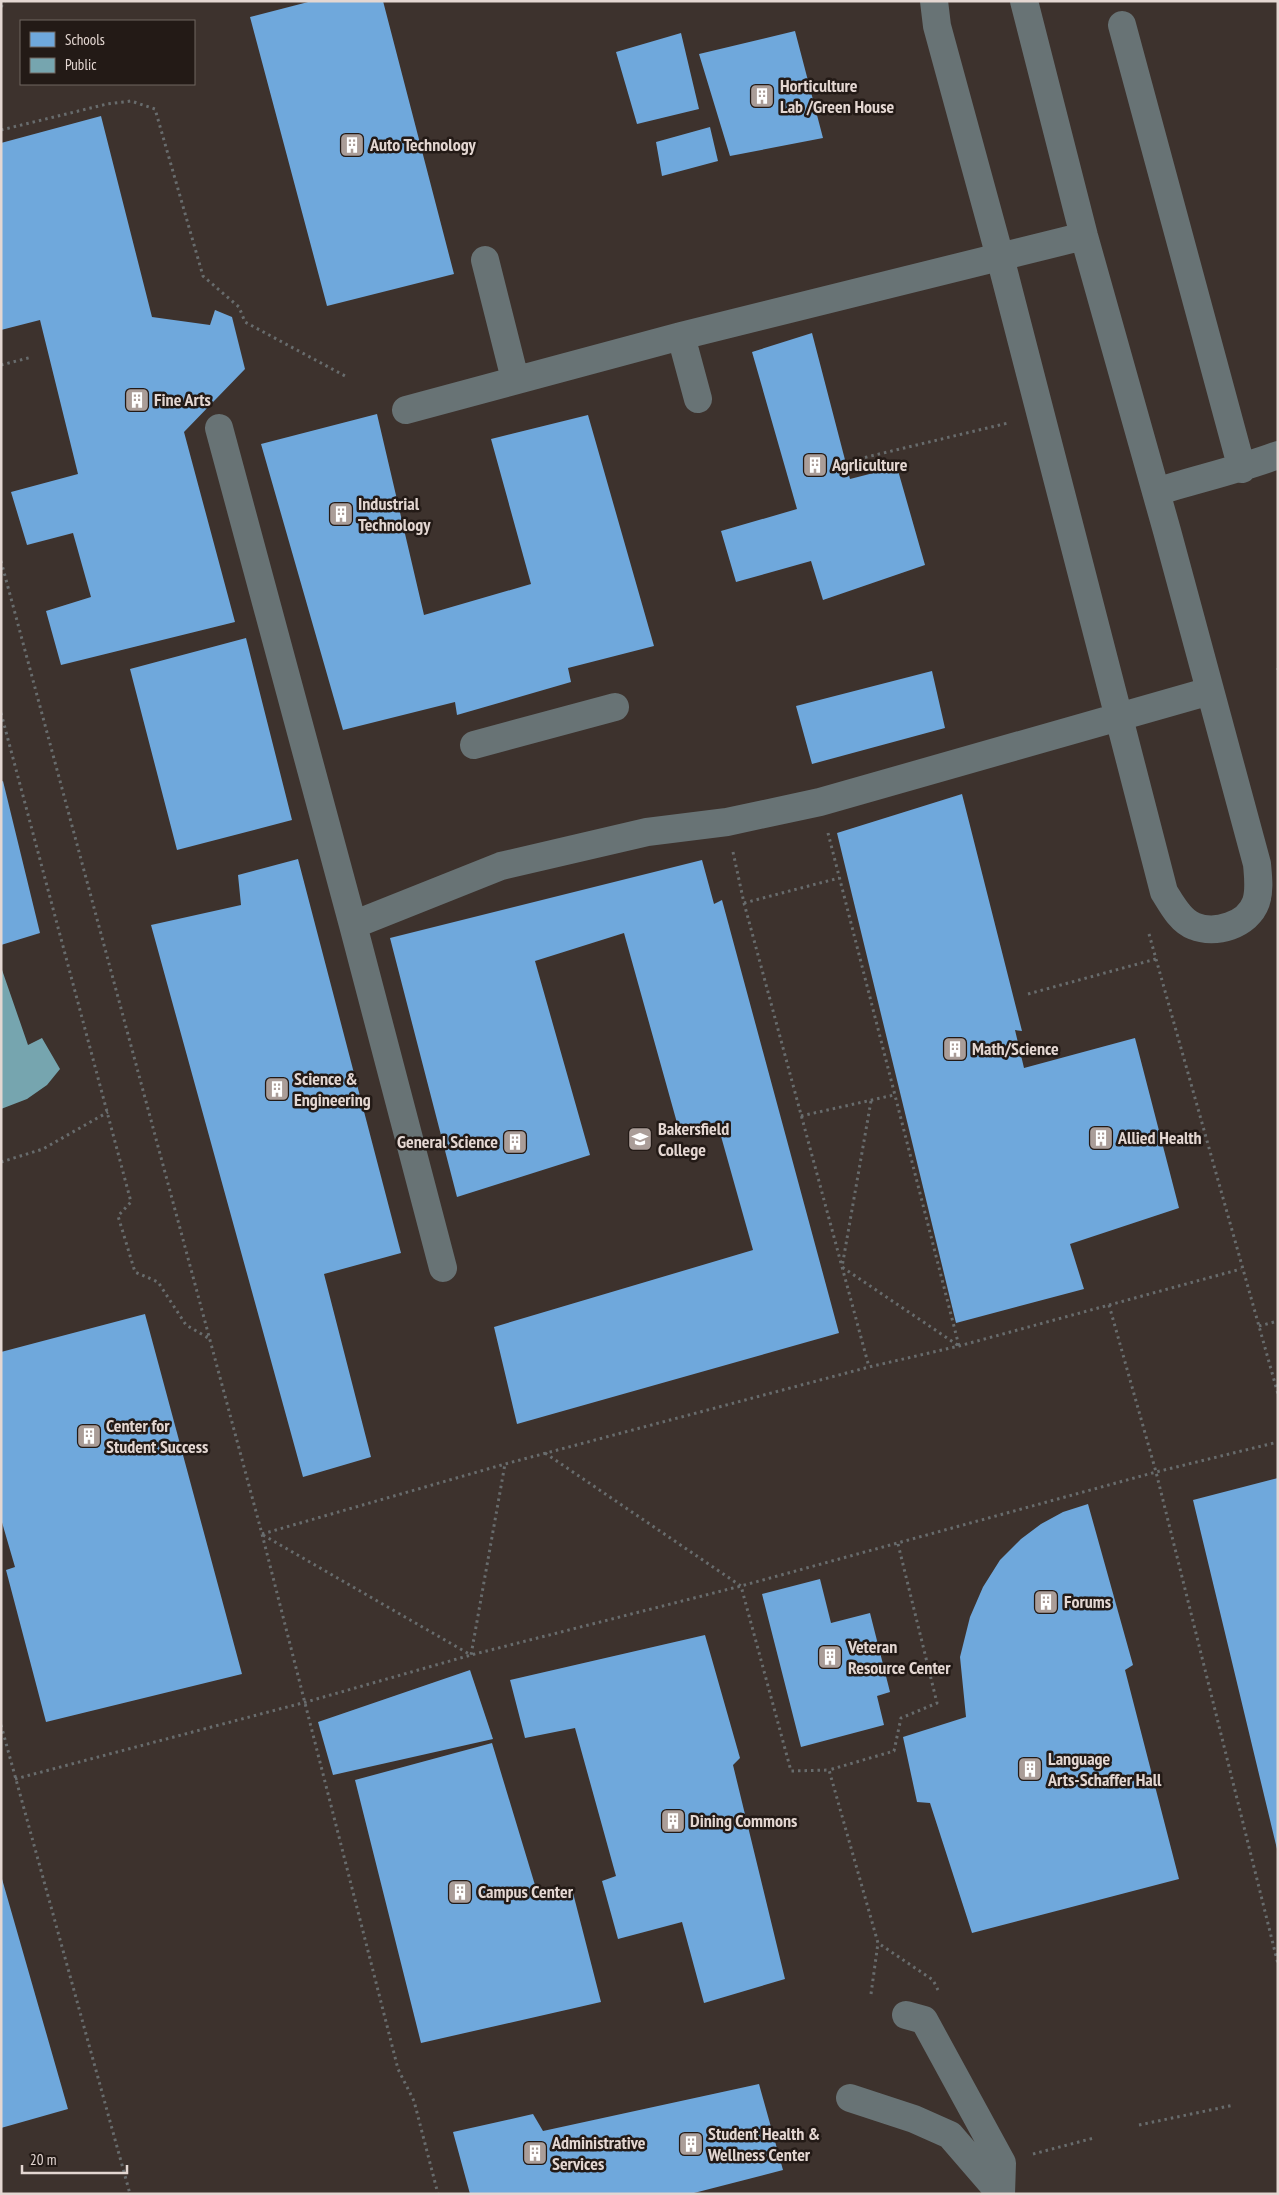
<svg xmlns="http://www.w3.org/2000/svg" width="1279" height="2195" viewBox="0 0 1279 2195" font-family="'PT Sans Narrow',sans-serif">
<style>
.schools{fill:#6fa8dc}
.public{fill:#76a5af}
.lines{fill:none;stroke-linecap:round;stroke-linejoin:round}
.path{stroke:#686c6d;stroke-width:3;stroke-dasharray:2.5 4;stroke-linecap:butt}
.minor{stroke:#687375;stroke-width:28}
.labels{text-anchor:middle;stroke-width:5;stroke-linejoin:round;paint-order:stroke}
.poi-label{font-size:18px;font-weight:bold;fill:#e4d7d2;stroke:#231a16;text-anchor:start}
</style>
<rect width="100%" height="100%" fill="#3d322d"/>
<path class="schools" d="M312 1H383L454 274 327 306 250 17Z
M795 31 823 138 730 156 699 54Z
M681 33 699 109 637 124 616 52Z
M101 116 152 317 210 325 215 310 232 317 245 369 184 432 235 622 61 665 46 611 91 597 73 533 27 545 11 492 78 474 40 320 1 330V143Z
M710 127 718 161 662 176 656 142Z
M812 333 850 479 897 467 925 565 823 600 811 561 736 582 721 531 797 509 752 352Z
M377 414 424 615 531 584 491 439 588 415 654 646 568 668 571 682 457 715 455 702 343 730 261 444Z
M246 638 292 820 177 850 130 669Z
M932 671 945 728 812 764 796 706Z
M3 781 40 933 1 945V782Z
M962 794 1022 1031 1015 1030 1024 1068 1135 1038 1179 1208 1070 1244 1084 1289 956 1323 837 833Z
M298 859 401 1253 324 1274 371 1457 303 1477 151 925 241 905 238 875Z
M702 860 714 904 722 900 839 1333 517 1424 494 1327 753 1250 717 1122 679 1130 624 933 535 961 590 1155 457 1197 390 938Z
M145 1314 242 1674 46 1722 6 1570 15 1567 1 1519V1352Z
M1278 1478V1849H1277L1193 1500Z
M1088 1504 1133 1665 1125 1670 1179 1879 972 1933 930 1803 917 1802 903 1737 966 1717 960 1657 970 1617 983 1587 1000 1560 1021 1539 1041 1524 1063 1512Z
M820 1579 831 1623 870 1613 890 1692 877 1696 884 1725 801 1747 762 1594Z
M705 1635 740 1758 733 1765 785 1979 704 2003 682 1922 618 1939 602 1881 616 1876 575 1728 525 1738 510 1680Z
M470 1670 493 1739 333 1775 318 1722Z
M492 1743 538 1895 572 1889 601 2002 421 2043 355 1780Z
M2 1879 68 2109 1 2128V1880Z
M759 2084 783 2170 690 2194H470L453 2132 533 2114 543 2131Z"/>
<path class="public" d="M1 967 28 1045 42 1038 60 1069 47 1085 27 1099 1 1109Z"/>
<g class="lines">
<path class="path" d="M1 7 5 1
M1 130 107 104 131 101 155 109 203 276 239 307 245 322 347 377
M1 365 32 357
M846 462 1008 423
M1 561 262 1534 398 2069 414 2101 438 2194
M1277 670 1278 669
M1 713 131 1202 118 1216 135 1272 158 1282 186 1325 210 1339
M828 833 959 1346
M733 852 744 903 869 1367
M744 903 839 878
M1149 934 1278 1394
M1028 994 1156 959
M871 1101 842 1267 959 1346
M801 1116 894 1095
M1 1162 43 1149 108 1112
M1109 1305 1156 1472 1278 1964
M1259 1326 1278 1321
M545 1453 741 1586 791 1771 829 1770
M262 1534 505 1464 869 1367 959 1346 1241 1269
M263 1535 471 1655 505 1464
M898 1544 937 1703 901 1718 894 1751 829 1770 878 1943 933 1980 938 1990
M1 1725 130 2194
M15 1779 306 1702 471 1655 741 1586 1156 1472 1278 1442
M871 1994 878 1943
M1139 2125 1234 2105
M1033 2154 1094 2138"/>
<path class="minor" d="M934 1 937 26 1000 257 1164 892C1171 903 1180 921 1194 926 1215 935 1248 925 1256 902 1260 890 1258 876 1257 864L1167 531 1084 236 1024 1
M1122 25 1242 469
M485 260 515 379
M681 336 698 399
M406 410 681 336 1084 236
M219 428 353 925 443 1268
M1156 492C1197 479 1238 470 1278 455
M474 745 615 707
M353 925 501 866 647 832 727 822 820 802 1210 691
M906 2015 924 2020 1002 2163 1001 2194
M850 2098 914 2119 950 2135 1000 2193"/>
</g>
<defs>
<symbol id="building-square" viewBox="-11 -11 22 22"><rect x="-9" y="-9" width="18" height="18" rx="4" fill="#aa9d98" stroke="#231a16"/><path d="M-4-6H4V6H1V3H-1V6H-4ZM-2.5-4.3h1.7v1.8h-1.7ZM.8-4.3h1.7v1.8H.8ZM-2.5-1h1.7V.8h-1.7ZM.8-1h1.7V.8H.8Z" fill="#fff"/></symbol>
<symbol id="university-square" viewBox="-11 -11 22 22"><rect x="-9" y="-9" width="18" height="18" rx="4" fill="#aa9d98" stroke="#231a16"/><path d="M0-5L7-2L0 1L-7-2ZM-4 1L0 2.5L4 1V4Q0 6-4 4Z" fill="#fff"/></symbol>
</defs>
<g fill-rule="evenodd">
<use href="#building-square" x="748" y="82" width="28" height="28"/>
<use href="#building-square" x="338" y="131" width="28" height="28"/>
<use href="#building-square" x="123" y="386" width="28" height="28"/>
<use href="#building-square" x="801" y="451" width="28" height="28"/>
<use href="#building-square" x="327" y="500" width="28" height="28"/>
<use href="#building-square" x="941" y="1035" width="28" height="28"/>
<use href="#building-square" x="263" y="1075" width="28" height="28"/>
<use href="#building-square" x="1087" y="1124" width="28" height="28"/>
<use href="#university-square" x="626" y="1125" width="28" height="28"/>
<use href="#building-square" x="501" y="1128" width="28" height="28"/>
<use href="#building-square" x="75" y="1422" width="28" height="28"/>
<use href="#building-square" x="1032" y="1588" width="28" height="28"/>
<use href="#building-square" x="816" y="1643" width="28" height="28"/>
<use href="#building-square" x="1016" y="1755" width="28" height="28"/>
<use href="#building-square" x="659" y="1807" width="28" height="28"/>
<use href="#building-square" x="446" y="1878" width="28" height="28"/>
<use href="#building-square" x="677" y="2130" width="28" height="28"/>
<use href="#building-square" x="521" y="2139" width="28" height="28"/>
</g>
<g class="labels">
<g class="poi-label">
<text x="780" y="92">Horticulture<tspan x="780" dy="21">Lab /Green House</tspan></text>
<text x="370" y="151">Auto Technology</text>
<text x="154" y="406">Fine Arts</text>
<text x="832" y="471">Agrliculture</text>
<text x="358" y="510">Industrial<tspan x="358" dy="21">Technology</tspan></text>
<text x="972" y="1055">Math/Science</text>
<text x="294" y="1085">Science &amp;<tspan x="294" dy="21">Engineering</tspan></text>
<text x="658" y="1135">Bakersfield<tspan x="658" dy="21">College</tspan></text>
<text x="1118" y="1144">Allied Health</text>
<text x="498" y="1148" text-anchor="end">General Science</text>
<text x="106" y="1432">Center for<tspan x="106" dy="21">Student Success</tspan></text>
<text x="1064" y="1608">Forums</text>
<text x="848" y="1653">Veteran<tspan x="848" dy="21">Resource Center</tspan></text>
<text x="1048" y="1765">Language<tspan x="1048" dy="21">Arts-Schaffer Hall</tspan></text>
<text x="690" y="1827">Dining Commons</text>
<text x="478" y="1898">Campus Center</text>
<text x="708" y="2140">Student Health &amp;<tspan x="708" dy="21">Wellness Center</tspan></text>
<text x="552" y="2149">Administrative<tspan x="552" dy="21">Services</tspan></text>
</g>
</g>
<rect width="1279" height="2195" fill="none" stroke="#e4d7d2" stroke-width="5"/>
<rect x="20" y="20" width="175" height="65" fill="#231a16" stroke="#706661"/>
<rect x="30" y="32" width="25" height="15" fill="#6fa8dc" stroke="#706661"/>
<text x="65" y="45" font-size="15" fill="#e4d7d2">Schools</text>
<rect x="30" y="58" width="25" height="15" fill="#76a5af" stroke="#706661"/>
<text x="65" y="70" font-size="15" fill="#e4d7d2">Public</text>
<path d="M22 2165v8h105v-8" fill="none" stroke="#e4d7d2" stroke-width="2.5"/>
<text x="30" y="2165" font-size="15" fill="#e4d7d2" stroke="#231a16" stroke-width="4" paint-order="stroke">20 m</text>
</svg>
